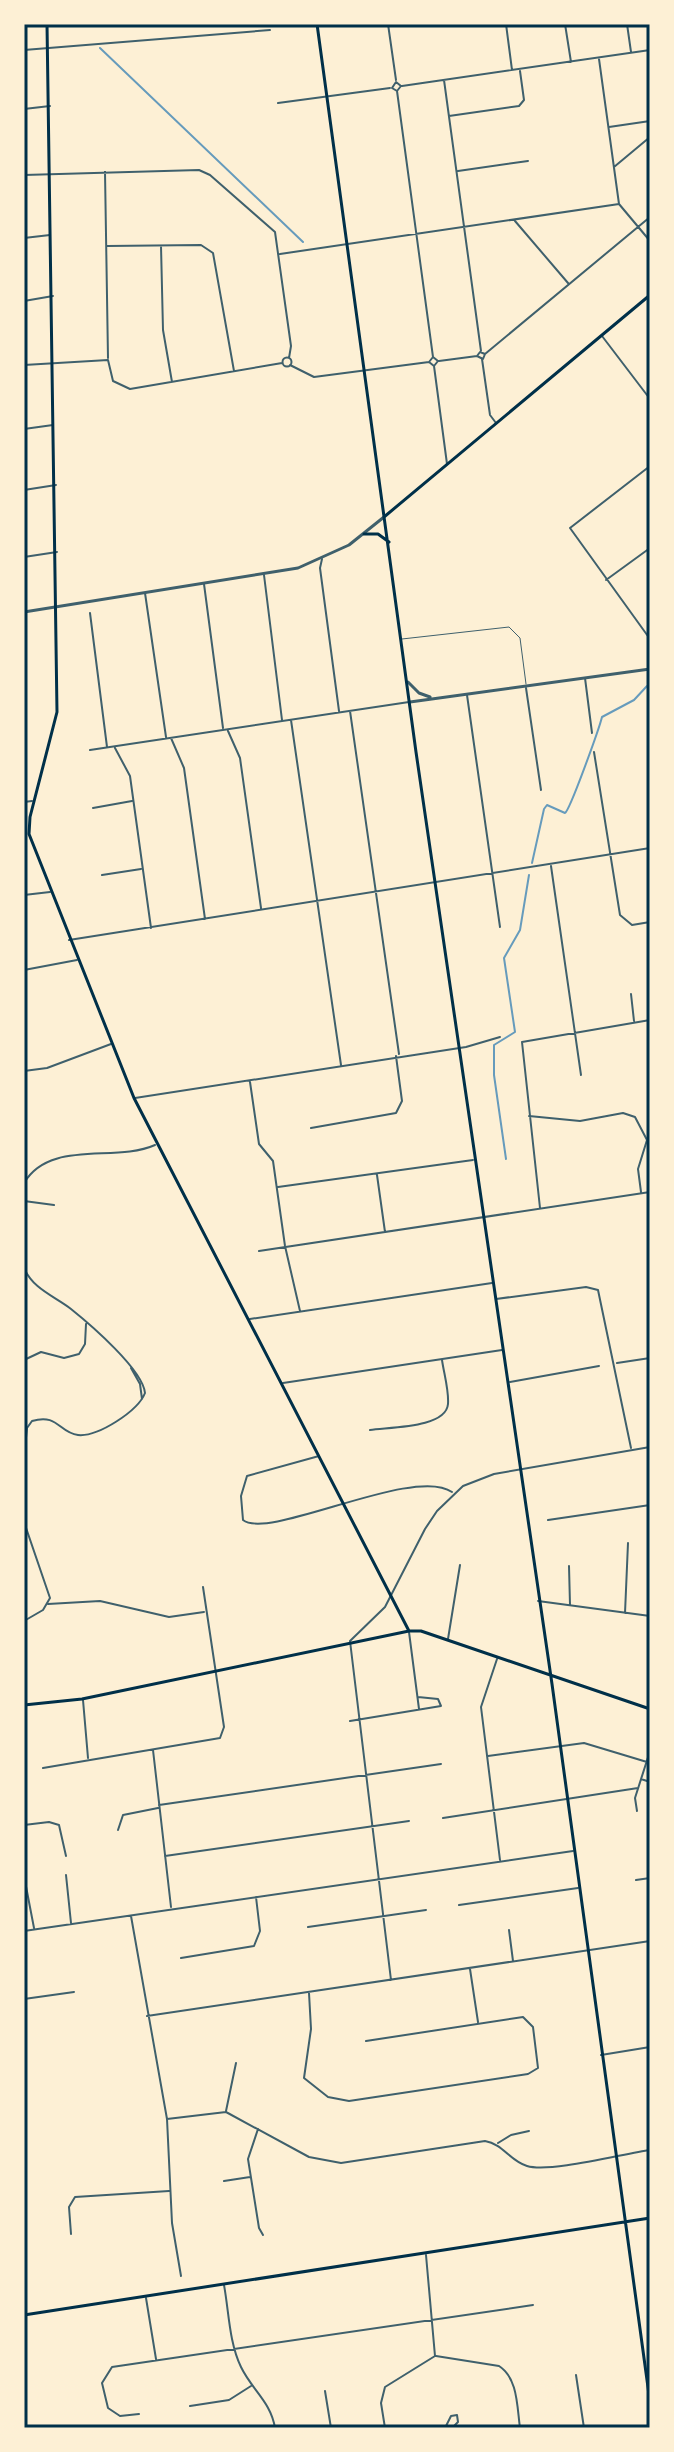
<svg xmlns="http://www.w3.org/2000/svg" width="674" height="2452" viewBox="0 0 674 2452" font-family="Spectral,serif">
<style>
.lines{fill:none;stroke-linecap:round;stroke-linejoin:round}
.stream{stroke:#669bbc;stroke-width:2}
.service{stroke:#3f606c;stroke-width:1}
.minor{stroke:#3f606c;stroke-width:2}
.tertiary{stroke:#3f606c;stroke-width:3}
.secondary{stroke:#003049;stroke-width:3}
.neatline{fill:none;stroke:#003049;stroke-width:3}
</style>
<rect width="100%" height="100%" fill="#fdf0d5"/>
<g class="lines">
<path class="stream" d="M100 48 303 242
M532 863 544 809 547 805 565 813C570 810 599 729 602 717L634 700 647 686
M506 1159 494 1075V1045L515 1032 504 958 520 930 529 875"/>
<path class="service" d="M402 639 509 627 520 638 526 684"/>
<path class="minor" d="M388 24 396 80
M506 24 512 70
M565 24 571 62
M627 24 631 52
M24 50 270 30
M599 59 619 204 650 241
M444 80 481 351
M402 86 650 50
M397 91 401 86 396 82 392 88 397 91 433 357
M278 103 390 88
M24 109 50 106
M449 116 519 106 524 100 520 71
M609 127 650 121
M614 167 650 137
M458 171 528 161
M105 172 108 358
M24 175 199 170 210 175 275 232 291 346 289 358
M515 221 568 283
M24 238 50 235
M107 246 201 245 213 253 234 371
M161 246 163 330 172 382
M280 254 619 204
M24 301 53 296
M602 336 650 399
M480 352 485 354 483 359 477 356Z
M485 354 650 217
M282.5 362a4.5 4.5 0 1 1 9 0a4.5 4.5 0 1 1-9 0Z
M482 359 490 415 496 423
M439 361 477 356
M24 365 108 360 113 381 130 389 282 363
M290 365 314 377 429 362
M434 366 438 361 433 357 429 362 434 366 447 464
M24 429 53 425
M650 466 570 528 650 639
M24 490 56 485
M24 557 57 552
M322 559 320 568 339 711
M264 575 282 720
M606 580 650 548
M204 584 223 728
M145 593 166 737
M90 613 107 747
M585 678 592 733
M526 688 541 790
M467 695 500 927
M648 698 650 709
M350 711 399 1054
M291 720 341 1065
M228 731 240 758 261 908
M171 738 184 768 205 919
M115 748 130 776 151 928
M90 750 409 702
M594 752 620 915 632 925 650 922
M24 802 32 801
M93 808 132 801
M551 866 581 1075
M102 875 141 869
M24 895 50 892
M69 940 650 848
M24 970 77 960
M631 994 634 1021
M24 1071 47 1068 111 1044
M250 1082 259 1144 273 1161 285 1246 300 1311
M135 1098 466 1047 500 1037
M529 1116 580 1121 623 1113 635 1117 647 1140 638 1169 641 1192
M311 1128 396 1113 402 1101 396 1056
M377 1175 385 1232
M24 1183C50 1139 115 1163 155 1145
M278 1187 473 1160
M24 1201 54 1205
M540 1208 522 1042 650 1020
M259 1251 650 1192
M24 1268C33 1289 54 1296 71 1309 91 1325 143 1370 145 1393 138 1411 98 1437 78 1435 59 1433 58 1413 32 1421L27 1428 24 1457
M496 1299 586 1287 598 1290 631 1448
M250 1319 492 1283
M24 1360 41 1352 64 1358 79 1354 85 1344 86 1324
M617 1363 650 1358
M131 1368 140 1384 142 1399
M510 1382 599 1366
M283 1383 502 1350
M370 1430C390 1427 446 1428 448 1404 449 1390 444 1374 442 1360
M319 1456 247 1476 241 1496 243 1520C269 1541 414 1465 452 1492
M548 1520 650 1505
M24 1522 50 1598 43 1610 24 1621
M569 1566 570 1605
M538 1601 650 1616
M48 1604 100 1601 169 1617 204 1612
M625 1613 628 1543
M409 1632 419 1709
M448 1639 460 1565
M497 1659 481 1707 500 1860
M83 1700 88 1758
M350 1721 441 1706 438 1699 418 1697
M153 1750 171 1907
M488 1756 584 1743 647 1762
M43 1768 220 1738 224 1727 203 1587
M24 1769H25
M641 1779 650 1782
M159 1805 441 1764
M637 1811 635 1798 650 1751
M443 1818 638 1788
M24 1825 49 1822 59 1825 66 1856
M118 1830 123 1815 158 1808
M165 1856 409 1821
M66 1875 71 1923
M24 1876 34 1928
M636 1880 650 1878
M459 1905 578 1888
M131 1916 167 2119 172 2223 181 2276
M308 1927 426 1910
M509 1930 513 1961
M24 1931 573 1851
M181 1958 254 1946 260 1931 256 1897
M470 1969 478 2022
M391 1980 350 1641 385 1607 425 1529 437 1511 463 1486 494 1474 650 1447
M309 1993 311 2029 304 2078 328 2097 349 2101 528 2074 538 2068 533 2027 523 2017 366 2041
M24 1999 74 1992
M147 2016 650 1941
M601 2055 650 2047
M226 2111 236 2063
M167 2119 226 2112 309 2157 341 2163 485 2141C503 2144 510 2161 527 2166 550 2173 622 2154 650 2150
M258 2129 248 2159 259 2228 263 2235
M498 2143 511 2135 529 2131
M224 2181 250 2177
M71 2234 69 2207 75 2197 169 2191
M224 2285C229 2312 229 2342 241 2367 252 2390 271 2402 275 2428
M146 2298 156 2359
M436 2356 499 2366C518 2378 517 2407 520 2428
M576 2375 584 2428
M325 2391 331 2428
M190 2406 229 2400 251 2386
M139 2414 120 2416 108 2408 102 2383 112 2367 533 2305
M385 2428 381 2403 385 2387 435 2356 426 2255
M413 2428 443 2427
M445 2428 451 2416 457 2415 458 2422 452 2428"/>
<path class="tertiary" d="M24 612 298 568 349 545 384 517
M408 682 419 693 430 697
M410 702 650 669"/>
<path class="secondary" d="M47 24 57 712 30 817 29 834 134 1098 409 1631
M317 24 416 752 552 1684 650 2402
M384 517 650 295
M364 534H378L389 542
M24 1705 82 1699 409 1631H421L650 1709
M24 2315 650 2218"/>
</g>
<rect width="674" height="2452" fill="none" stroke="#fdf0d5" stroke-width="52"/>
<rect x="26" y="26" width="622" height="2400" class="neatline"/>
</svg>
